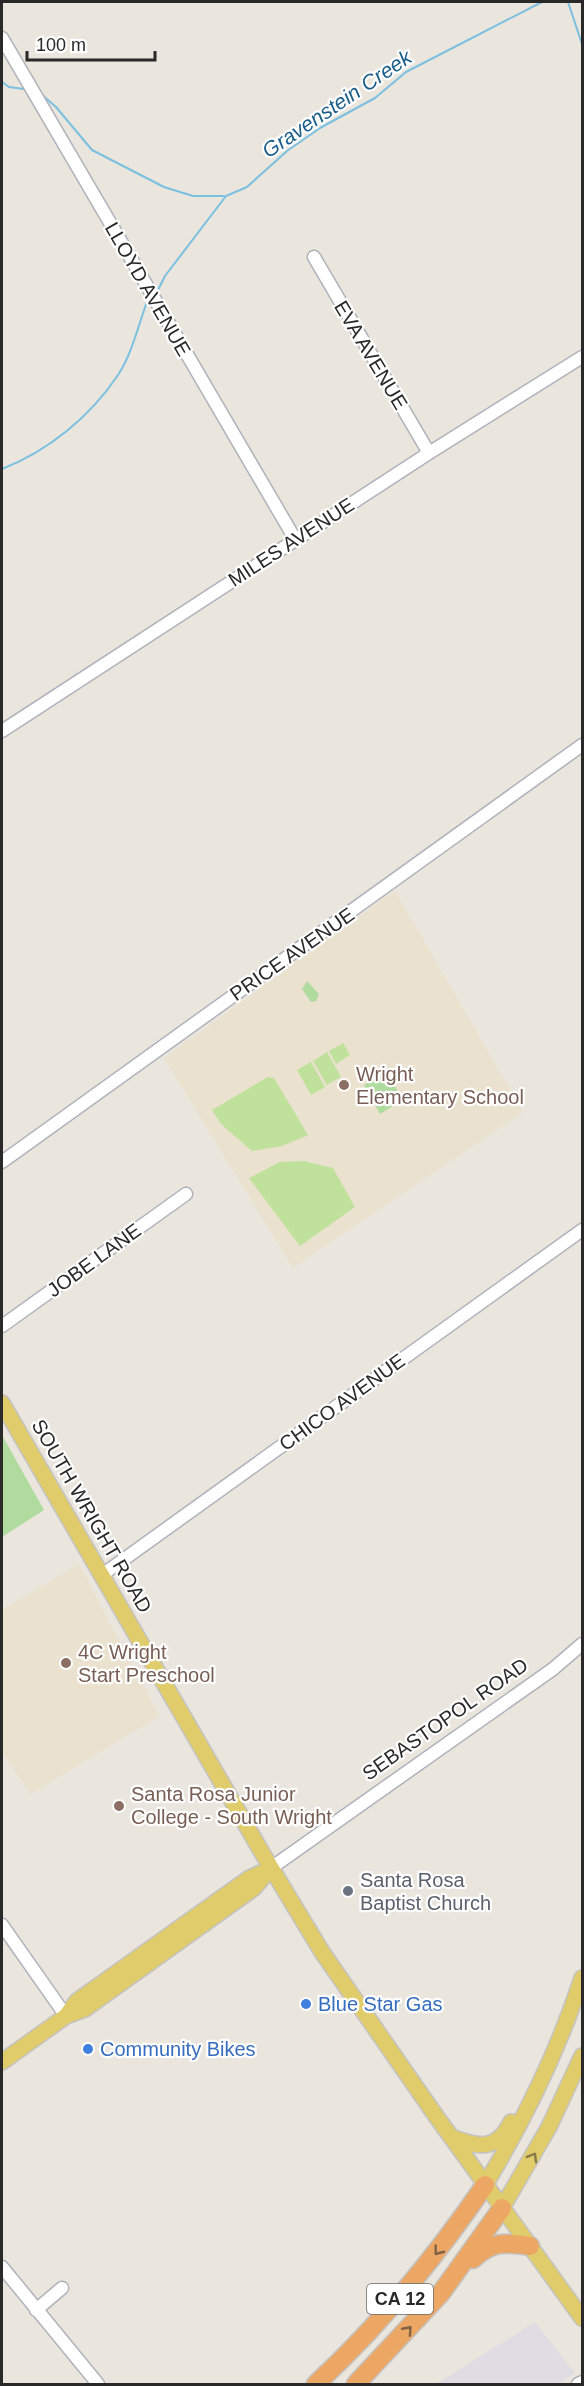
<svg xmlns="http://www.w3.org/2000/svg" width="584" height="2386" viewBox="0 0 584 2386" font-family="Helvetica,sans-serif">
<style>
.industrial{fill:#dfdde3}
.education{fill:#eae2ce}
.green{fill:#b0db9f}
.pitch{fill:#c0e19c}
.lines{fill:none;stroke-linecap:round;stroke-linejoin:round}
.stream{stroke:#7bc0e1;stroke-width:2}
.minor-casing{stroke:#b0b2bb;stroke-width:15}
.major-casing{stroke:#c3c3c3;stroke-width:18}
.highway-casing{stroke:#c3c3c3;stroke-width:21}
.minor{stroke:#fff;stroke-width:12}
.major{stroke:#e1cc6b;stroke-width:15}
.highway{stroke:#eca765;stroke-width:18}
.oneway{stroke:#857a4a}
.oneway2{stroke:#816244}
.education-dot{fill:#8d6e63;stroke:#fff;stroke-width:2}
.worship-dot{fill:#6b7280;stroke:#fff;stroke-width:2}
.shop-dot{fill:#3f7fe0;stroke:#fff;stroke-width:2}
.labels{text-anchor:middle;stroke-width:4.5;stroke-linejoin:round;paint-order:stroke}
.shield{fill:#fff;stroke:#696969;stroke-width:1.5}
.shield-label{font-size:18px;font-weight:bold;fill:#292929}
.street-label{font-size:20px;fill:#292929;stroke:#fff}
.education-label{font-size:20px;fill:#785e54;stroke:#fff;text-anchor:start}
.worship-label{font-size:20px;fill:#5b616d;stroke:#fff;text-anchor:start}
.shop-label{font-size:20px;fill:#366cbe;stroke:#fff;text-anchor:start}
.water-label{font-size:21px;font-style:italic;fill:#1c5e8b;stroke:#fff}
</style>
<rect width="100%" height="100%" fill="#eae5dd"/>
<path class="industrial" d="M535 2322 575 2373 558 2384H436Z"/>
<path class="education" d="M395 891 523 1112 293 1268 164 1058Z
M79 1564 159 1716 31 1794 2 1752V1610Z"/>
<path class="green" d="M307 981 319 994 316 1001 311 1002 302 989Z
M387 1072 403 1100 380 1114 364 1085Z
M2 1435 44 1510 2 1537Z"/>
<path class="pitch" d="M343 1043 350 1055 336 1064 329 1051Z
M327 1052 341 1077 327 1085 313 1061Z
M311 1062 325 1087 311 1095 297 1070Z
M268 1077 274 1078 308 1135 282 1146 252 1151 221 1124 212 1110Z
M304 1161 333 1168 355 1207 300 1246 249 1178 280 1162Z"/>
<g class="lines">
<path class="stream" d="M568 2 582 44
M2 82 9 87 24 89
M41 94 56 107 92 150 164 187 193 196H224
M157 292 165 276 226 196 247 187 287 151 320 128 375 98 406 72 542 2
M2 469C48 451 90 417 118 375 132 354 139 323 148 299"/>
<defs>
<path id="minor" d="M2 38 295 539
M314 257 429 453
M2 731 429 453 582 357
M2 1162 582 745
M2 1326 186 1194
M102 1575 582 1230
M271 1868 553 1669 582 1644
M2 1925 66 2016
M2 2267 98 2384
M36 2310 62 2288
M578 2384 582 2382"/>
<path id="major" d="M2 1403 264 1856 322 1952 436 2116 582 2318
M66 2016 77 2001 248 1879 265 1871
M2 2062 66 2016 85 2009 254 1888 271 1868
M451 2137C478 2147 496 2152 511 2122
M485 2185C525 2119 558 2051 582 1978
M502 2208 549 2127 582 2056"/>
<path id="highway" d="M473 2259C492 2241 505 2242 530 2246
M316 2384C381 2324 435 2258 485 2185
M356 2384 441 2293 502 2208"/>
</defs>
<use href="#minor" class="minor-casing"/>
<use href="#major" class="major-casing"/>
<use href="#highway" class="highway-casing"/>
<use href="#minor" class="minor"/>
<use href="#major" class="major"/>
<use href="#highway" class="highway"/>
</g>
<defs><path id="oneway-chevron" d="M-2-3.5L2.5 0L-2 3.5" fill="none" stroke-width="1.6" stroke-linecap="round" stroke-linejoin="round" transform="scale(1.5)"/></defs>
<use class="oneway" href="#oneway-chevron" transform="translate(533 2157) rotate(-60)"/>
<g class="oneway2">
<use href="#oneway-chevron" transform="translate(438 2251) rotate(127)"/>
<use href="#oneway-chevron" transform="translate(408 2330) rotate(-48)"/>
</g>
<g class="education-dot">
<circle cx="344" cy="1085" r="6"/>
<circle cx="66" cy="1663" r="6"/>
<circle cx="119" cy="1806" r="6"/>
</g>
<circle class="worship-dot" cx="348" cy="1891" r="6"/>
<g class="shop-dot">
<circle cx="306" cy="2004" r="6"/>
<circle cx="88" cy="2049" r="6"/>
</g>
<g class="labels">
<rect class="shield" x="367" y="2284" width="66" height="30" rx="4.5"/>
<g class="shield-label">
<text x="400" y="2305">CA 12</text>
</g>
<g class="street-label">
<text transform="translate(148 289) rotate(60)" y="7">LLOYD AVENUE</text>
<text transform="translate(371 355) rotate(59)" y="7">EVA AVENUE</text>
<text transform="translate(291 542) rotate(-33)" y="7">MILES AVENUE</text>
<text transform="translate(292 954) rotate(-35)" y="7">PRICE AVENUE</text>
<text transform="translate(94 1260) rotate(-36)" y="7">JOBE LANE</text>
<text transform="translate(342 1402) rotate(-36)" y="7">CHICO AVENUE</text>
<text transform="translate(92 1516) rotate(60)" y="7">SOUTH WRIGHT ROAD</text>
<text transform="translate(445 1719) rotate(-35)" y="7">SEBASTOPOL ROAD</text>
</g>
<g class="education-label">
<text x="356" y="1081">Wright<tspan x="356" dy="23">Elementary School</tspan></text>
<text x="78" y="1659">4C Wright<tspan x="78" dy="23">Start Preschool</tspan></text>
<text x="131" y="1801">Santa Rosa Junior<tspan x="131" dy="23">College - South Wright</tspan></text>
</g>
<g class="worship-label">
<text x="360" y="1887">Santa Rosa<tspan x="360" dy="23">Baptist Church</tspan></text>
</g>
<g class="shop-label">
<text x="318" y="2011">Blue Star Gas</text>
<text x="100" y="2056">Community Bikes</text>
</g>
<g class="water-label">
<text transform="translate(337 104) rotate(-34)" y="7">Gravenstein Creek</text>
</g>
</g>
<rect width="584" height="2386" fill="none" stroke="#292929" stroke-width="6"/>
<path d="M27 51v9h128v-9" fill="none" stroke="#292929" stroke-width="3"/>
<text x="36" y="51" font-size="18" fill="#292929" stroke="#ffffff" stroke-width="4.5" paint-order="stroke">100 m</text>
</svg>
